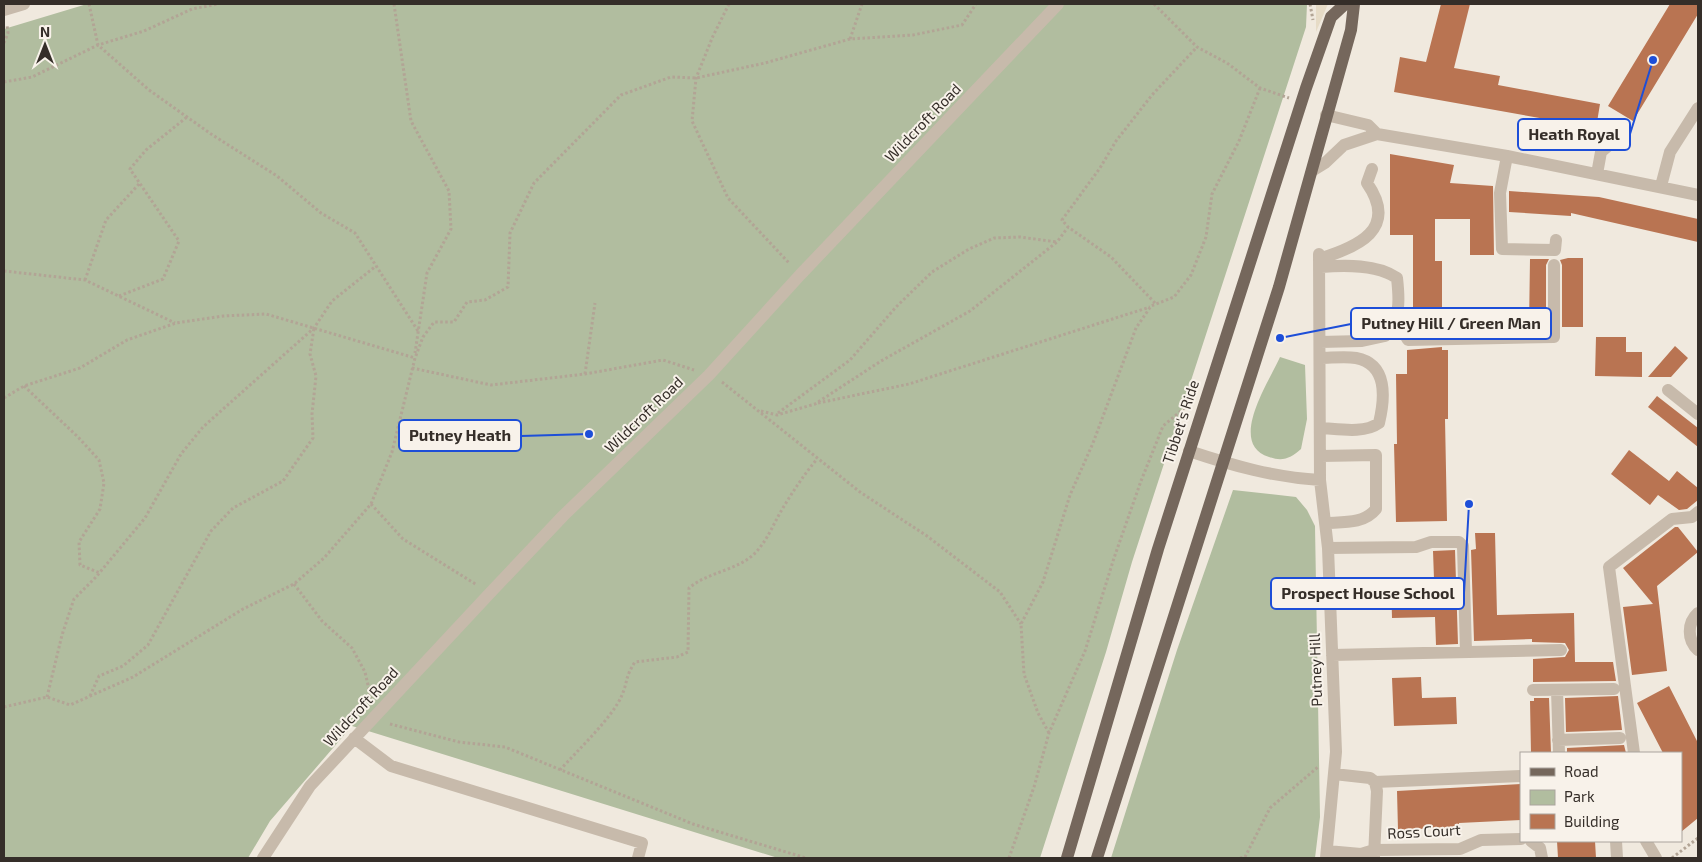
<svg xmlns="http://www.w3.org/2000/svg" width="1702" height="862" viewBox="0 0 1702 862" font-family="'Exo 2',sans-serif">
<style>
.green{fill:#b1bd9f}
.plaza{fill:#e6dbc6}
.building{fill:#b97452}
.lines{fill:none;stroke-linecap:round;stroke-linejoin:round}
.path{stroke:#b2a495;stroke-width:3;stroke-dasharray:2.5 2.5;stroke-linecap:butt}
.minor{stroke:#c7baab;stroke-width:12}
.major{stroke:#75675c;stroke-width:12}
.labels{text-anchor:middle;stroke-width:4;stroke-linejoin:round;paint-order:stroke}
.street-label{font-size:15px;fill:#352e29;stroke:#f8f2ea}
.leader{fill:none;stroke:#1d4ed8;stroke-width:2}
.callout-dot{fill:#1d4ed8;stroke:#f8f2ea;stroke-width:2}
.callout{fill:#f8f2ea;stroke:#1d4ed8;stroke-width:2}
.callout-label{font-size:16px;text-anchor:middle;font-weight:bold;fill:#352e29}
</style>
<rect width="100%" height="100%" fill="#f0e9de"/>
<path class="green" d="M87 4H1307L1306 27 1132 562 1106 652 1040 858H778L352 726 270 821 248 858H4V29Z
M1280 357 1305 365 1307 419 1301 449C1291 458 1283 462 1269 457 1227 444 1269 382 1280 357Z
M1233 490 1296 497 1307 510 1315 526 1320 817 1315 858H1111L1177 650Z"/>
<path class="plaza" d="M1316 4H1328L1316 32Z"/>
<path class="building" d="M1441 4H1470L1454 68 1500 76 1498 85 1600 104 1596 128 1394 92 1400 57 1426 62Z
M1670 4H1698V14L1633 121 1608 106Z
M1390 154 1454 165 1450 183 1493 186 1494 255H1470V219H1435V261H1442V331L1413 332V235H1390Z
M1509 191 1599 197 1698 219V242L1571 213V216L1509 212Z
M1568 258H1583V327H1562V265L1560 260Z
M1530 259H1549L1546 265V327H1529Z
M1596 337H1626V352H1642V377L1595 376Z
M1675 346 1688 358 1671 377H1648Z
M1442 347V350H1448V419H1445L1447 521 1396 522 1394 444H1397L1396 374H1407V350Z
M1657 396 1698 428V447L1648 407Z
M1629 450 1669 481 1677 471 1698 488V500L1687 509 1679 510 1658 495 1650 505 1611 474Z
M1675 527H1678L1698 552 1657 586 1667 671 1632 675 1623 607 1653 604 1623 568Z
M1475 533H1495L1497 615 1574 613 1575 662H1613L1616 681 1533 682V659L1565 657 1569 650 1565 643 1532 642V639L1474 641 1471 550 1476 549Z
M1455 550 1458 644 1436 645 1435 617 1392 618 1391 580 1434 579 1433 551Z
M1421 677 1422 698 1456 697 1457 724 1394 726 1392 678Z
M1669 686 1698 743V818L1681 832V753H1663L1637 703Z
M1618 696 1622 730 1566 732 1565 698Z
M1534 698H1549L1551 753H1531L1530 701H1534Z
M1624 745 1626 753H1567V748Z
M1521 784V820L1459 823V827L1398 830 1397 791Z
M1557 841H1595L1596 858H1558Z"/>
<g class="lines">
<path class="path" d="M89 4 98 45 149 90 211 134 277 176 321 213 355 233 418 331
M394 4 411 121 449 191 451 229 427 273 415 353
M729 4 713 36 696 78 692 121 728 198 789 263
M1154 4 1197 47 1227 63 1260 88 1289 98
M1310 4 1313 20
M850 39 862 4
M4 43 8 33 7 25
M4 82 32 77 98 45 144 31 192 9 218 4
M4 271 85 280 175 323
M85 280 106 220 139 184
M119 296 163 279 179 241 130 169 146 150 187 117
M1155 303 1111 257 1068 227 1062 220 1100 168 1116 141 1152 95 1197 47
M412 368 491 385 585 374 663 360 694 370
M585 374 595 303
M722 382 860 492 927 536 1000 592 1021 624
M24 386 78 437 99 460 104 483 100 509 79 542 80 565 100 573
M4 398 24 386 80 368 127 340 176 323 223 316 266 314 415 358
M818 403 909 384 1150 307
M761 411 777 415 815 404 881 361 970 311 1057 242 1068 227
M778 413 850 360 896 307 932 272 969 249 994 238 1020 237 1057 242
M371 504 403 539 477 585
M294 584 322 621 352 648 365 672 371 698
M90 696 99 676 123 666 148 645 211 531 233 508 283 481 313 438 312 414 316 376 310 354 314 328
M47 697 62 635 74 599 96 577 145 518 181 454 203 427 314 328 332 301 376 266
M4 707 47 697 70 705 133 677 243 609 294 584 324 558 371 504 392 452 415 358 423 337 434 322H454L467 302 485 300 508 287 510 233 534 183 621 95 671 77 696 78 765 63 850 39 913 35 962 25 976 4
M390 724 459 742 505 747 693 824 806 858
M1049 733 1038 713 1024 674 1021 624 1043 582 1070 495 1093 443 1136 328 1151 306 1174 297 1191 275 1206 237 1212 194 1239 141 1260 88
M560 770C577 751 613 717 622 695 628 681 625 677 635 662L677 657 688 652 689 588C708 572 735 571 753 555 766 543 772 527 780 513 791 494 803 476 817 459
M1009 858 1034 787 1049 733 1085 651 1114 558 1141 481 1163 426 1188 405
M1240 858 1245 857 1270 808 1318 767
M1672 858 1698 838"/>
<path class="minor" d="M4 10 24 4
M1326 115 1368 125 1377 134
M1507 156 1500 193 1502 249 1555 250 1556 240
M1312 171 1325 163 1344 145 1377 134 1507 156 1698 195
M1597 174 1601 152 1621 135
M1661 186 1670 152 1698 108
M1319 254 1320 480 1328 548 1336 752 1326 858
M1319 259C1358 247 1399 229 1367 183L1372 169
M1396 320 1408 340 1554 337V265
M1320 342 1362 341 1385 336C1400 314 1400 305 1397 278 1377 264 1345 265 1321 267
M1320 358C1331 358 1345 356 1356 358 1388 364 1385 398 1379 423 1364 434 1339 429 1321 428
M1668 390 1698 414
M1189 451C1234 466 1273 477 1320 480
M1321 456 1376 455V509C1364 524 1344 522 1326 523
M1328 548 1416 547 1431 542H1459L1463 546 1466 652
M1698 613C1687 623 1687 640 1698 650
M1332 655 1561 650
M1533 690 1614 689
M1557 690 1559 753
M354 738 391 766 642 843 638 858
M1558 740 1620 738
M1634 753 1609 567 1672 519 1692 517 1698 512
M1334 774 1370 778 1375 782 1521 776
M1531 841 1540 848 1542 858
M1616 841 1617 858
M1646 841 1656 858
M1327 851 1361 854 1374 850 1460 849 1481 840 1521 839
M1374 857 1377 791 1375 782
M263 858 310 786 490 593 563 516 709 375 800 275 1058 4"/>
<path class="major" d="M1067 858 1158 549 1306 88 1331 17 1345 4
M1097 858 1279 287 1351 30 1354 4"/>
</g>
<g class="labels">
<g class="street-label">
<text transform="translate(923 123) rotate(-46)" y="5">Wildcroft Road</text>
<text transform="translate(644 415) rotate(-44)" y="5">Wildcroft Road</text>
<text transform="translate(1181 422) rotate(-72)" y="5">Tibbet's Ride</text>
<text transform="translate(1316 670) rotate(-92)" y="5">Putney Hill</text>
<text transform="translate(361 707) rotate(-47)" y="5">Wildcroft Road</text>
<text transform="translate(1424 832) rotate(-3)" y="5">Ross Court</text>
</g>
</g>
<path class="leader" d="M1653 60L1630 134M1280 338L1351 324M589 434L521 436M1469 504L1464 593"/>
<g class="callout-dot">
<circle cx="1653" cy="60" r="5"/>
<circle cx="1280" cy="338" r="5"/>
<circle cx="589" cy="434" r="5"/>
<circle cx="1469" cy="504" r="5"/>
</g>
<g class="callout">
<rect x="1518" y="119" width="112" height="31" rx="5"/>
<rect x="1351" y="308" width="200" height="31" rx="5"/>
<rect x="399" y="420" width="122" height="31" rx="5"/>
<rect x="1271" y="578" width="193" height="31" rx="5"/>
</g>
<g class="callout-label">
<text x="1574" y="140">Heath Royal</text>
<text x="1451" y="329">Putney Hill / Green Man</text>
<text x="460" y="441">Putney Heath</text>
<text x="1368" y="599">Prospect House School</text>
</g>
<rect width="1702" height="862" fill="none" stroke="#352e29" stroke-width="10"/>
<rect x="1520" y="752" width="162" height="90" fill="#f8f2ea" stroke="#aaa49d"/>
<rect x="1530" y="768" width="25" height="8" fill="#75675c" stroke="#aaa49d"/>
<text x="1564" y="777" font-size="15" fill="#352e29">Road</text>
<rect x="1530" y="790" width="25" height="15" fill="#b1bd9f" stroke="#aaa49d"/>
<text x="1564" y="802" font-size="15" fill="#352e29">Park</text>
<rect x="1530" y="814" width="25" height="15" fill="#b97452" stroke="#aaa49d"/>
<text x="1564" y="827" font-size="15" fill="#352e29">Building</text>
<g transform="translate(45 45)" stroke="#f8f2ea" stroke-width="4" paint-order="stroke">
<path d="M0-4L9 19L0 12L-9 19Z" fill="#352e29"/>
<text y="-8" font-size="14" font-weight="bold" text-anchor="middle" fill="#352e29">N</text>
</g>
</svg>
